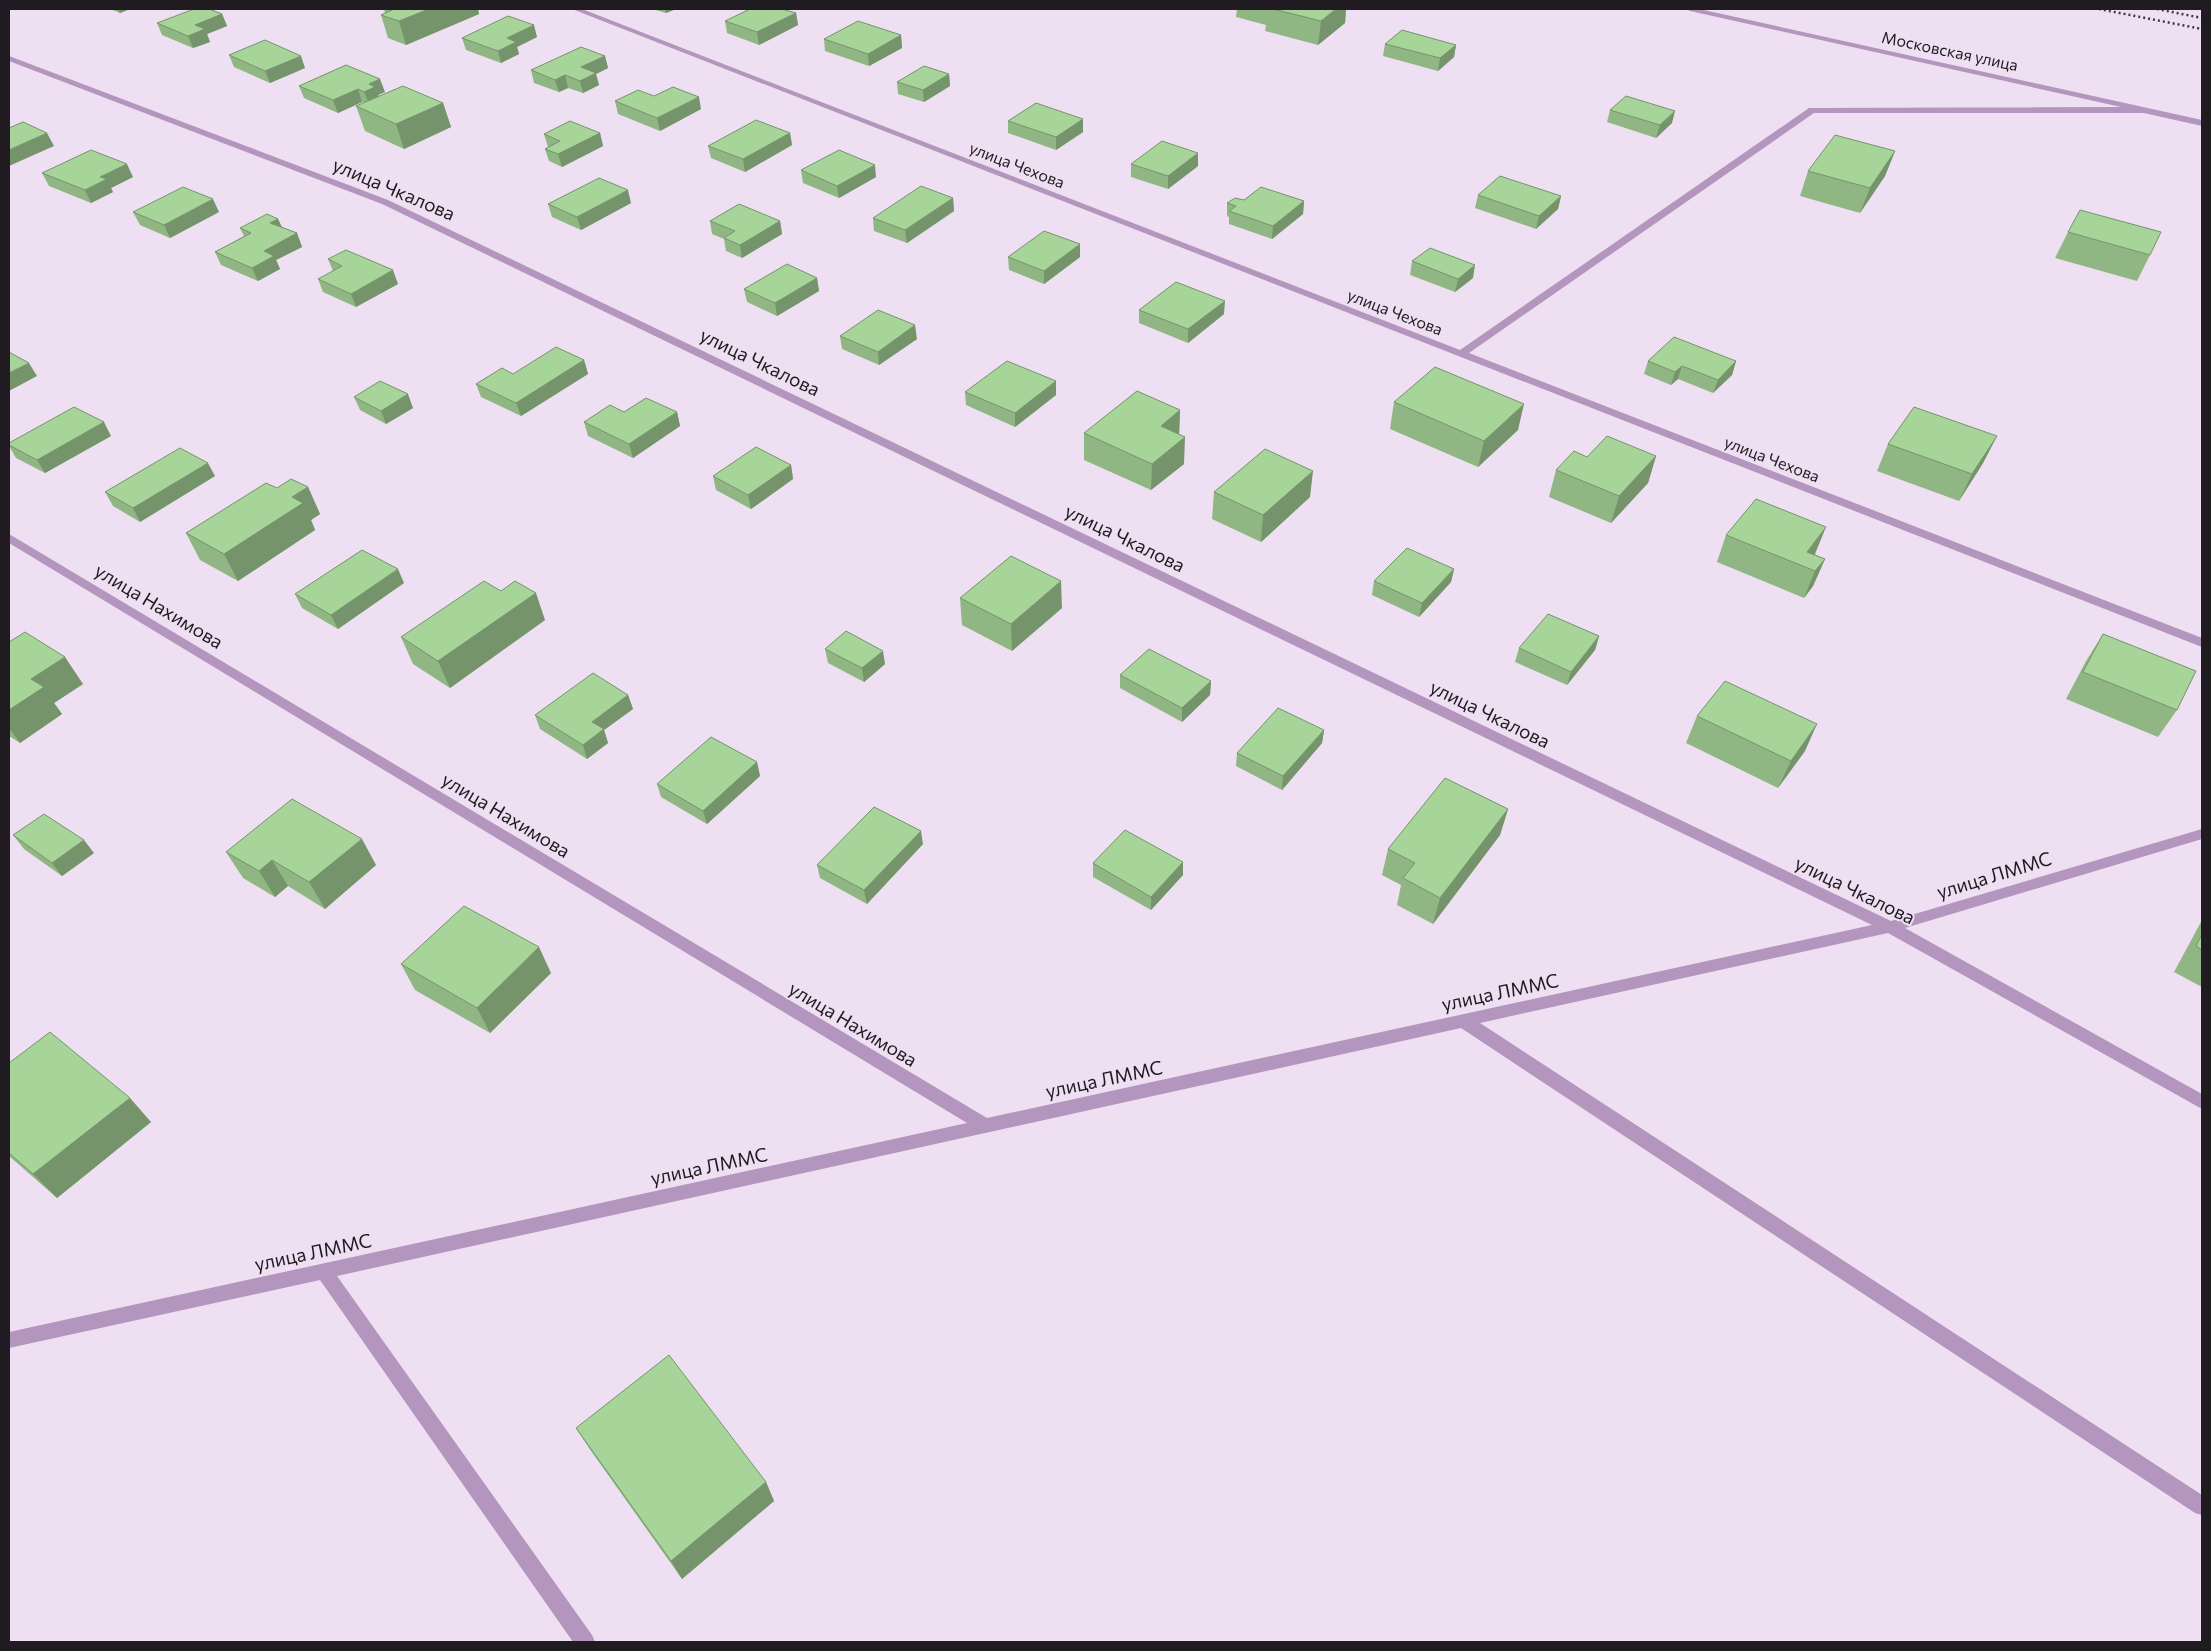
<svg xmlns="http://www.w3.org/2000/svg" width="2211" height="1651" viewBox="0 0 2211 1651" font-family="Commissioner,sans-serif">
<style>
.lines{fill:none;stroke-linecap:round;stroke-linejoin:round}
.minor{fill:#b495be;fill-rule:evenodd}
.rail{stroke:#3f3840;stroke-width:2.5;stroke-dasharray:2 3;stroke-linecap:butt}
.wall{fill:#90b684}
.shaded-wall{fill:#75946b}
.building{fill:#a7d499;stroke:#75946b}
.labels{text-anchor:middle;stroke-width:4;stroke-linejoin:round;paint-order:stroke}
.far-street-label{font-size:16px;fill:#201b21;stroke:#eee0f2}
.street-label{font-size:19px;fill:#201b21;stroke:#eee0f2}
</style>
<rect width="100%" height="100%" fill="#eee0f2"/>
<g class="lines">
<path class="minor" d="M572 9H582L1460 350 1809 108 2121 107 1690 11 1686 9H1699L2202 120V126L2144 113H1814L1469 353 2202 638V647Z
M9 56 388 200 1891 921 2202 829V839L1905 928 2202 1094V1109L1888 933 1480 1023 2202 1495V1515L2195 1513 1461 1028 337 1276 592 1635 595 1642H573L320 1280 9 1348V1332L967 1123 9 543V534L987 1118 1872 925 382 204 9 61Z"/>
<path class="rail" d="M2099 9 2202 29
M2157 9 2202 18"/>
</g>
<path class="wall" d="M110 9H130L120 13Z
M384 9H478L479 14 406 45 388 38 381 15 385 13Z
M652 9H676L666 13Z
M1237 9H1346L1345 23 1318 45 1265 31 1266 25 1236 17Z
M796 13 798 25 759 45 727 33 725 21Z
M222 14 227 26 207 34 210 42 193 48 162 35 157 23Z
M901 35 902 48 869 66 825 51 824 39Z
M537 37 517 47 519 54 501 63 466 50 462 38Z
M1385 44 1456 45 1454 57 1438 71 1383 56Z
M229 55 305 68 270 83 234 67Z
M605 56 608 68 596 74 599 85 583 93 568 88 559 92 534 83 531 70Z
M346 65 385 92 378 95 379 96 443 103 451 127 404 149 365 131 356 106 364 103 362 102 338 113 304 98 299 86Z
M949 74 950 86 924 102 898 94 897 82Z
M654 96 701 109 660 131 618 114 615 101Z
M1610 110 1672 123 1656 138 1607 122Z
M1083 119V132L1056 150 1008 133V121Z
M600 133 603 146 562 167 549 161 545 149 548 147 544 134Z
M790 133 792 145 745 172 711 158 708 146Z
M1895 151 1885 176 1860 213 1800 196 1808 171Z
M1198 153V166L1168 189 1131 177V164Z
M801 170 876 177 839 198 803 183Z
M42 173 133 177 111 188 113 192 91 203 49 186Z
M1478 195 1561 196 1558 209 1536 229 1475 208Z
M953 198 954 211 907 243 874 231 873 218Z
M1244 200 1304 201 1303 214 1272 239 1229 224V217L1227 216V203Z
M631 203 581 230 552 217 548 204Z
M133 212H219L170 238 140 225Z
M278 219 282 227 297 233 302 247 276 260 280 269 258 281 221 265 215 252 244 236 240 228Z
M710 221H780L782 234 742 258 726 251 724 239 712 234Z
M2068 232 2150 255 2137 281 2055 258Z
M1008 257H1080L1044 284 1009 270Z
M328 259 398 284 356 307 323 292 318 279 333 271Z
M1412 261 1473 278 1455 292 1410 275Z
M817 278 819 291 777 316 747 302 744 289Z
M1139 310 1224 314 1188 343 1139 323Z
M840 336 917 339 879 365 842 349Z
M584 360 588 374 521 416 481 397 476 384 513 374Z
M1648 361H1736L1732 375 1713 393 1678 379 1671 385 1644 374Z
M965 392 1056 395 1015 427 966 405Z
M354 397 413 408 386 424 360 410Z
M1394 402 1518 430 1478 467 1390 429Z
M1180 410 1179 435 1184 464 1151 490 1084 460V433Z
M624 412H677L680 426 633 458 588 436 584 422Z
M111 436 45 473 16 458 9 446V443Z
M1997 436 1983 463 1959 501 1877 471 1888 444Z
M1656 456 1648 483 1611 523 1549 497 1556 470 1587 457Z
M791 465 793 479 751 509 716 490 713 476Z
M215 476 140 522 113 506 105 492Z
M308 487 320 514 311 520 315 530 238 581 200 560 186 533 277 488Z
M1214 492 1310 497 1261 542 1212 519Z
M1726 535 1814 554 1825 559 1813 586 1804 598 1717 562Z
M1454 569 1451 582 1419 617 1372 595 1374 581Z
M404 583 338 629 302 608 295 594Z
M501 591 545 620 450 688 413 664 401 637Z
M960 598 1062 608 1012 651 962 625Z
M2103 634 2177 710 2158 737 2066 699 2086 661Z
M1599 636 1595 650 1567 685 1515 662 1519 648Z
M9 642 83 684 54 703 62 714 20 743 9 736Z
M825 649 885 664 864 682 828 663Z
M1120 675 1211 681 1210 695 1182 722 1120 688Z
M628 695 633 709 604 730 608 743 587 759 540 729 535 715Z
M1697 716 1805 751 1778 788 1686 743Z
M1324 730 1322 743 1282 790 1236 766 1237 753Z
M757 762 760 776 707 824 661 797 657 784Z
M1508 809 1500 835 1433 924 1397 905 1401 885 1382 875 1388 849Z
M13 835 94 853 62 876 24 849Z
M923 844 867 904 820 878 817 865Z
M226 852 376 865 325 909 288 886 275 897 243 878Z
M1183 862V875L1151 910 1093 877V863Z
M2202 920V987L2174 972Z
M401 964 551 973 490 1033 415 990Z
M9 1063 151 1122 57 1198 9 1156Z
M576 1428 766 1482 774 1501 682 1579 589 1448Z"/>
<path class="shaded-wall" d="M118 9H130L120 13Z
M429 9H478L479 14 406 45 399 21Z
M665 9H676L666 13Z
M1336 9H1346L1345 23 1318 45 1321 21Z
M796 13 798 25 759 45 757 32Z
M222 14 227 26 207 34 210 42 193 48 188 36 195 25Z
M534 25 537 37 517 47 519 54 501 63 498 51 507 38Z
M901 35 902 48 869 66 868 54Z
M1456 45 1454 57 1438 71 1440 58Z
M301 56 305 68 270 83 265 71Z
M605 56 608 68 596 74 599 85 583 93 580 81 581 67Z
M949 74 950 86 924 102 923 90Z
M565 75 568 88 559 92 555 80Z
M380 79 385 92 378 95 380 99 369 104 364 92 369 84Z
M358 89 362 102 338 113 333 100Z
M699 97 701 109 660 131 657 118Z
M443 103 451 127 404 149 396 124Z
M1675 111 1672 123 1656 138 1660 125Z
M1083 119V132L1056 150V137Z
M47 133 54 146 9 166V150Z
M600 133 603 146 562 167 558 154Z
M790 133 792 145 745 172 743 159Z
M1895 151 1885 176 1860 213 1870 188Z
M1198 153V166L1168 189V176Z
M127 164 133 177 111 188 113 192 91 203 85 190 100 177Z
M875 165 876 177 839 198 837 186Z
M628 190 631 203 581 230 577 217Z
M1561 196 1558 209 1536 229 1539 216Z
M953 198 954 211 907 243 905 230Z
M213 199 219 212 170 238 164 225Z
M1304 201 1303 214 1272 239 1273 226Z
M278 219 284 232 270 223Z
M780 221 782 234 742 258 740 245Z
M297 233 302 247 276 260 280 269 258 281 252 268 264 251Z
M1080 244V257L1044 284V271Z
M1475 265 1473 278 1455 292 1458 279Z
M393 270 398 284 356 307 351 294Z
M817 278 819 291 777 316 775 303Z
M1225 301 1224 314 1188 343V329Z
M915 325 917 339 879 365 878 352Z
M584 360 588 374 521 416 516 403Z
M1736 361 1732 375 1713 393 1718 380Z
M29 363 37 376 9 391V373Z
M1682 366 1678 379 1671 385 1675 372Z
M1056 381V395L1015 427V413Z
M408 394 413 408 386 424 381 411Z
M1524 404 1518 430 1478 467 1484 441Z
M1180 410 1179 437 1161 426Z
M677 412 680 426 633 458 629 444Z
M104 422 111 436 45 473 37 460Z
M1997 436 1983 463 1959 501 1972 474Z
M1185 437 1184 464 1151 490 1152 464Z
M1656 456 1648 483 1611 523 1619 496Z
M208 463 215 476 140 522 133 508Z
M791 465 793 479 751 509 748 495Z
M1313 471 1310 497 1261 542 1263 515Z
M308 487 320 514 311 520 315 530 238 581 224 554 292 497Z
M1826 527 1815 554 1805 567 1807 552Z
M1825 559 1813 586 1804 598 1815 571Z
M398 569 404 583 338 629 331 615Z
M1454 569 1451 582 1419 617 1422 603Z
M1061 581 1062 608 1012 651 1011 624Z
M536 593 545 620 450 688 438 661Z
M1599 636 1595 650 1567 685 1571 672Z
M883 651 885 664 864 682 862 668Z
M65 657 83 684 54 703 62 714 20 743 9 728V710L31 679Z
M1211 681 1210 695 1182 722V708Z
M628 695 633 709 604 730 608 743 587 759 583 745 592 722Z
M1817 724 1805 751 1778 788 1791 761Z
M1324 730 1322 743 1282 790 1283 776Z
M757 762 760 776 707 824 703 811Z
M1508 809 1500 835 1433 924 1440 898Z
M921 831 923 844 867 904 864 890Z
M362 839 376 865 325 909 309 882Z
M84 840 94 853 62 876 52 863Z
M272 860 288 886 275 897 259 871Z
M1183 862V875L1151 910V897Z
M539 947 551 973 490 1033 477 1008Z
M130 1098 151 1122 57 1198 33 1174Z
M766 1482 774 1501 682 1579 671 1561Z"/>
<path class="building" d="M194 9H209L222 14 195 25 205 29 188 36 157 23Z
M389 9H429L399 21 381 15 392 10Z
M750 9H782L796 13 757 32 725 21Z
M1273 9H1336L1321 21Z
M508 16 534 25 507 38 516 42 498 51 462 38Z
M858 21 901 35 868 54 824 39Z
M1402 30 1456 45 1440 58 1385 44Z
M265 40 301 56 265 71 229 55Z
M581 47 605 56 581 67 596 73 580 81 565 75 555 80 531 70Z
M346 65 380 79 369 84 375 87 364 92 358 89 333 100 299 86Z
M924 66 949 74 923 90 897 82Z
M403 86 443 103 396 124 356 106Z
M673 87 699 97 657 118 615 101 638 90 654 96Z
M1626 96 1675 111 1660 125 1610 110Z
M1036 103 1083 119 1056 137 1008 121Z
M756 120 790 133 743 159 708 146Z
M570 121 600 133 558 154 545 149 560 141 544 134Z
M23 122 47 133 9 150V128Z
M1835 135 1895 151 1870 188 1808 171Z
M1162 141 1198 153 1168 176 1131 164Z
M91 150 127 164 100 177 107 179 85 190 42 173Z
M839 150 875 165 837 186 801 170Z
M1500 176 1561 196 1539 216 1478 195Z
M599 178 628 190 577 217 548 204Z
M921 186 953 198 905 230 873 218Z
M183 187 213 199 164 225 133 212Z
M1261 187 1304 201 1273 226 1229 211 1236 206 1227 203 1235 198 1244 200Z
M739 204 780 221 740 245 724 238 735 231 710 221Z
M2080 210 2161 232 2150 255 2068 232Z
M267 214 278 219 270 223 297 233 264 251 274 256 252 268 215 252 251 233 240 228Z
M1044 231 1080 244 1044 271 1008 257Z
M1430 248 1475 265 1458 279 1412 261Z
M346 250 393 270 351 294 318 279 342 266 328 259Z
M787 264 817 278 775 303 744 289Z
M1176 282 1225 301 1188 329 1139 310Z
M878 310 915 325 878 352 840 336Z
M1674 337 1736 361 1718 380 1682 366 1675 372 1648 361Z
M556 347 584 360 516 403 476 384 502 368 513 374Z
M9 352 29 363 9 373Z
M1007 361 1056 381 1015 413 965 392Z
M1435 367 1524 404 1484 441 1394 402Z
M380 381 408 394 381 411 354 397Z
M1137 391 1180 410 1161 426 1185 437 1152 464 1084 433Z
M646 398 677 412 629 444 584 422 610 405 624 412Z
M74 407 104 422 37 460 9 445V443Z
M1914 407 1997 436 1972 474 1888 444Z
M1607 436 1656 456 1619 496 1556 470 1574 451 1587 457Z
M756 447 791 465 748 495 713 476Z
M180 448 208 463 133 508 105 492Z
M1265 449 1313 471 1263 515 1214 492Z
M291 479 308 487 292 497 303 503 224 554 186 533 266 483 277 488Z
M1756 499 1826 527 1807 552 1825 559 1815 571 1726 535Z
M1407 548 1454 569 1422 603 1374 581Z
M362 550 398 569 331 615 295 594Z
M1011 556 1061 581 1011 624 960 598Z
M484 581 501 591 515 581 536 593 438 661 401 637Z
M1548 614 1599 636 1571 672 1519 648Z
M846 631 883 651 862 668 825 649Z
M25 632 65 657 31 679 44 687 9 710V642Z
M2103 634 2196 671 2177 710 2083 672Z
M1149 649 1211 681 1182 708 1120 675Z
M593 673 628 695 592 722 604 729 583 745 535 715Z
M1725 681 1817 724 1791 761 1697 716Z
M1278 708 1324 730 1283 776 1237 753Z
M711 737 757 762 703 811 657 784Z
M1445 778 1508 809 1440 898 1403 878 1415 863 1388 849Z
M292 799 362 839 309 882 272 860 259 871 226 852Z
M874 807 921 831 864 890 817 865Z
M44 814 84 840 52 863 13 835Z
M1125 830 1183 862 1151 897 1093 863Z
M464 906 539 947 477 1008 401 964Z
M2202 934V950L2196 946Z
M50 1032 130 1098 33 1174 9 1153V1063Z
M669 1355 766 1482 671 1561 576 1428Z"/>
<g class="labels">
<g class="far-street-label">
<text transform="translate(1950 51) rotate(12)" y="6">Московская улица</text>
<text transform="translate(1017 165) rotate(21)" y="6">улица Чехова</text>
<text transform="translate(1395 312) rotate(21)" y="6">улица Чехова</text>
<text transform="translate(1772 459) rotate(21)" y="6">улица Чехова</text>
</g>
<g class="street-label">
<text transform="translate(394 189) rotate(23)" y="7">улица Чкалова</text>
<text transform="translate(760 362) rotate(26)" y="7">улица Чкалова</text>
<text transform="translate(1125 538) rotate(26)" y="7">улица Чкалова</text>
<text transform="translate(159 606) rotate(31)" y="7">улица Нахимова</text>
<text transform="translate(1490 714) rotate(26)" y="7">улица Чкалова</text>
<text transform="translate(506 815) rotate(31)" y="7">улица Нахимова</text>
<text transform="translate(1994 875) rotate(-17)" y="7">улица ЛММС</text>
<text transform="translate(1855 890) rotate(26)" y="7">улица Чкалова</text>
<text transform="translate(1500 992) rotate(-12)" y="7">улица ЛММС</text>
<text transform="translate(853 1024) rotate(31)" y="7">улица Нахимова</text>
<text transform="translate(1104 1079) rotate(-12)" y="7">улица ЛММС</text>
<text transform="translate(709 1166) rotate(-12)" y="7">улица ЛММС</text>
<text transform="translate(313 1252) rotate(-12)" y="7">улица ЛММС</text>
</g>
</g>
<rect width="2211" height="1651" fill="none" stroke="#201b21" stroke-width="20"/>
</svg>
